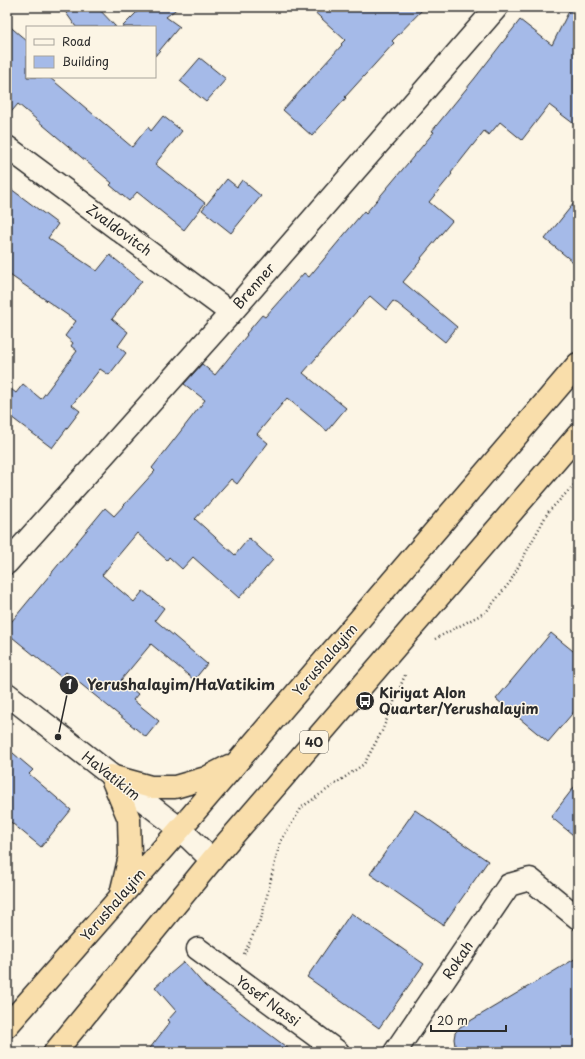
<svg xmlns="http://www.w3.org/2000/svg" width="585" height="1059" viewBox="0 0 585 1059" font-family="'Playpen Sans',sans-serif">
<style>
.building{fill:#a5bae8;stroke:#2b2b2b}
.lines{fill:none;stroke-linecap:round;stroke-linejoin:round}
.minor-casing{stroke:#2b2b2b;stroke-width:25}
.highway-casing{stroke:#2b2b2b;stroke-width:25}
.path{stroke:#2b2b2b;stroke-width:2.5;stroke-dasharray:1 3;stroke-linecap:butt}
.minor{stroke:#fcf5e5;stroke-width:22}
.highway{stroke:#f9deab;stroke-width:22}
.labels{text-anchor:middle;stroke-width:3;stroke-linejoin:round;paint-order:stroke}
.shield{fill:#fcf5e5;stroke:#6a6863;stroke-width:1}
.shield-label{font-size:13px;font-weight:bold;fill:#2b2b2b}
.street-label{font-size:14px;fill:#2b2b2b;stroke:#fcf5e5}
.poi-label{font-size:14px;font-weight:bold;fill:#2b2b2b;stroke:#fcf5e5;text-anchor:start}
.leader{fill:none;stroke:#2b2b2b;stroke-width:1.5}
.callout-dot{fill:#2b2b2b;stroke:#fcf5e5;stroke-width:1.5}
.mark-label{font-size:12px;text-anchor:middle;font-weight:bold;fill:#fff}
.callout-label{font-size:15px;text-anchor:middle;font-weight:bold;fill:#2b2b2b;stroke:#fcf5e5;stroke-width:3;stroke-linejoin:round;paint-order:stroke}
</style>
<rect width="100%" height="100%" fill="#fcf5e5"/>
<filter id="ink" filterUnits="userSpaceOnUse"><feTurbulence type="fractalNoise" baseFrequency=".025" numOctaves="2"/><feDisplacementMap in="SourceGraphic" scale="8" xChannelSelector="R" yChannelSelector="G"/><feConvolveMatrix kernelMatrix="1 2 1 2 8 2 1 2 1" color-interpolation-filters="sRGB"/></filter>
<g filter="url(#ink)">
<path class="building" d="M62 7H97L116 27H76Z
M142 7H179L166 17 180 27H179L155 56V27H122Z
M309 7H425L392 41 394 43 345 97 346 98 312 136 283 110 342 45 341 44 345 40Z
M571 7H578V127L549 105 522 140 500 122 489 135 484 131 451 173 452 174 429 202 452 221 421 258 422 259 403 282 457 327 445 342 397 303H396L393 301 386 310 370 296 303 373 346 408 327 431 287 398 257 434 268 443 237 484 231 479 195 519 235 555 249 538 273 560 239 598 193 557 182 569 169 557 167 560 137 533 102 575 134 602 143 591 164 608 155 620 207 664 194 680 151 644 121 680 138 694 133 700 159 721 146 737 66 672 61 677 7 633V627L105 508 114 516 155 471 152 468 205 400 184 384 202 364 215 375 247 335 246 334 262 315 265 317 304 273 309 277 364 211 366 213 434 132 432 131 475 78 520 20 552 45Z
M7 24 27 41V77H49L132 147 148 127 151 131 163 116 182 131 155 164 205 203 184 230 137 192 129 201 110 185 112 183 18 104 7 117Z
M200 58 226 79 206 102 180 81Z
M227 179 237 187 242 180 261 196 231 233 202 210Z
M7 186 58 224 48 238 97 271 110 255 142 281 112 319 128 332 118 346 126 353 109 375 100 369 72 405 80 411 52 448 7 414V386L16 393 23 384 41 399 77 351 71 346 73 343 65 336 76 321 7 273Z
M578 198V266L545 239Z
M551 633 578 655V707L548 742 496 699Z
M7 748 33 770 29 774 71 810 41 847 7 819Z
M578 782V839L551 817Z
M415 810 488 861 443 925 370 874Z
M351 913 424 964 379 1028 307 977Z
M578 957V1052H456L454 1039 455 1033 460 1027Z
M184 962 205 986 293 1052H147L170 1022 168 1020 176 1011 155 987Z"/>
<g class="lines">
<defs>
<path id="minor" d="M7 147 231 313
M7 563 231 313 497 7
M7 694 180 829 212 860
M198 949 338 1052
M395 1052 509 885 530 879 578 918"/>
<path id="highway" d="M111 776 151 787H175L206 778 229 766
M111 776 129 819 130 856 121 894
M7 1026 180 829 578 364
M55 1052 212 860 578 435"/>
</defs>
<use href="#minor" class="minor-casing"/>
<use href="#highway" class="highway-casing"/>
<path class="path" d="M435 639 486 612 510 582 548 512 578 481
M244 954 262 916 280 842 302 807 364 764 382 731 405 675"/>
<use href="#minor" class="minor"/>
<use href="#highway" class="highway"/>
</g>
</g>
<defs>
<symbol id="bus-disc" viewBox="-11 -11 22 22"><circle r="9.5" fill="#2b2b2b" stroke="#fcf5e5"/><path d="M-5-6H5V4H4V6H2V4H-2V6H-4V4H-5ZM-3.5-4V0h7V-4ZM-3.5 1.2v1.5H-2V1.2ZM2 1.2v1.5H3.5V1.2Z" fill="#fff"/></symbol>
</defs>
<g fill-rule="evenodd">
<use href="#bus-disc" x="354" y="690" width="22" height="22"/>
</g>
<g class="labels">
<rect class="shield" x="300" y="731" width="28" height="22" rx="3"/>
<g class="shield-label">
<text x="314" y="747">40</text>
</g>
<g class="street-label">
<text transform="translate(119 230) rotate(36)" y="5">Zvaldovitch</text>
<text transform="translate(254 286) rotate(-49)" y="5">Brenner</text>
<text transform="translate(325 660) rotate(-49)" y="5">Yerushalayim</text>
<text transform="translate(111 776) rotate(38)" y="5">HaVatikim</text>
<text transform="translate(113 905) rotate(-49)" y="5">Yerushalayim</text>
<text transform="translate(458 960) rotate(-56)" y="5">Rokah</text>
<text transform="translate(268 1001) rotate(36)" y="5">Yosef Nassi</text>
</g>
<g class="poi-label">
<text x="379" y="698">Kiriyat Alon<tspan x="379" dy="16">Quarter/Yerushalayim</tspan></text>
</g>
</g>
<path class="leader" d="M58 737L69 685"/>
<g class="callout-dot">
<circle cx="58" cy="737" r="4"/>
<circle cx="69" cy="685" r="10"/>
</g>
<g class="mark-label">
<text x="69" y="689">1</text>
</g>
<g class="callout-label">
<text x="181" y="690">Yerushalayim/HaVatikim</text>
</g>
<rect width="585" height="1059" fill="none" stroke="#fcf5e5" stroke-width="24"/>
<rect x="12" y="12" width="561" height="1035" fill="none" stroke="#2b2b2b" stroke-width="1.5" filter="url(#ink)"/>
<rect x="26" y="26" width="130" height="52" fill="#fcf5e5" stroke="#a8a49b"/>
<rect x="34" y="39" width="20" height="6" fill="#fcf5e5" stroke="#a8a49b"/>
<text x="62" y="46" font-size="12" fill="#2b2b2b">Road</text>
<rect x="34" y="56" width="20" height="12" fill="#a5bae8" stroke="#a8a49b"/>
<text x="62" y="66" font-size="12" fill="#2b2b2b">Building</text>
<path d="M431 1025v6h75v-6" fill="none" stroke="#2b2b2b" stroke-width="2"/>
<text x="437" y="1025" font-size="12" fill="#2b2b2b" stroke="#fcf5e5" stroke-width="3" paint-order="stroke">20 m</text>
</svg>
